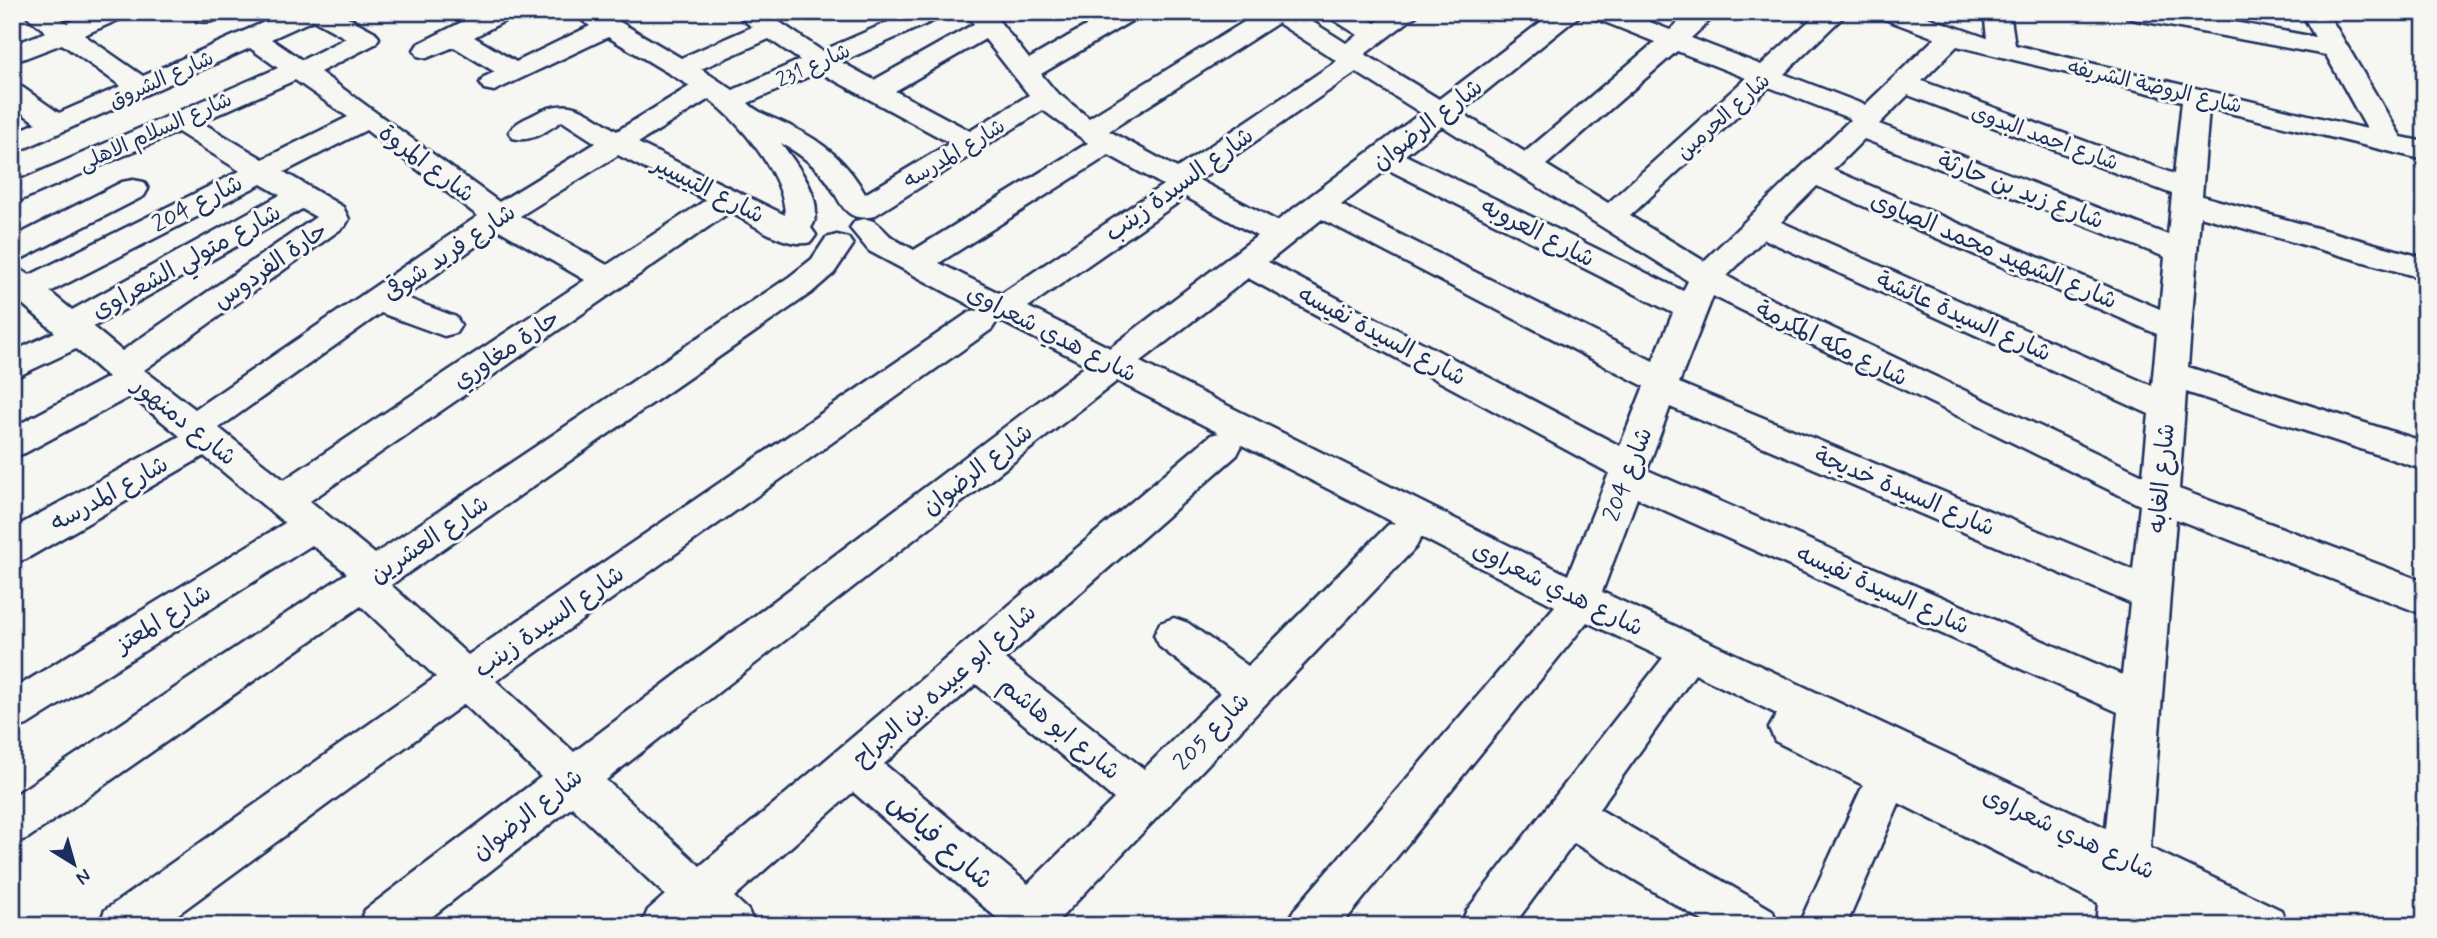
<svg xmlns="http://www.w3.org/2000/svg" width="2437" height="938" viewBox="0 0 2437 938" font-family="Mynerve,'Playpen Sans Arabic',sans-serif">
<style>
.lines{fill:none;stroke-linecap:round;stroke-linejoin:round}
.minor-casing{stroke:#1b2f5e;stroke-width:5}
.minor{fill:#f6f6f2;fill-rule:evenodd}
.labels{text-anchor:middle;stroke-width:6;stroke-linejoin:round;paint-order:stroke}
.far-street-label{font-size:21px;fill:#1b2f5e;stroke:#f6f6f2}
.street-label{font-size:24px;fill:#1b2f5e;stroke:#f6f6f2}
.near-street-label{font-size:28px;fill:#1b2f5e;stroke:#f6f6f2}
</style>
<rect width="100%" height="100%" fill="#f6f6f2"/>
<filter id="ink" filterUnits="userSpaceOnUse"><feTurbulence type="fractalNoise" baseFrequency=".0143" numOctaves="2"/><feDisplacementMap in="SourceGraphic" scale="14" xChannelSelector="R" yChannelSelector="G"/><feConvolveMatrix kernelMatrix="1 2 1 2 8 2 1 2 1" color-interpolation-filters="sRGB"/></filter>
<g filter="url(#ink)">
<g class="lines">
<defs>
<path id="minor" d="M22 12H52L67 23 93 12H129L125 17 84 35 143 76 287 12H338L375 32 379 38 375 44 320 72 499 202 596 143 562 121C546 131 532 143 513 138L509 132C514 124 522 120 531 116 570 94 583 110 617 131L690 86 608 37 494 91 484 89 480 83 484 77 495 72 454 47 427 58 418 56 414 50 418 44 482 12H516L512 17 474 37 516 62 590 26 571 12H603L681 58 752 27 734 12H765L822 51 911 12H946L942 17 841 62 874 80 974 24 965 12H992L1029 59 1110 12H1142L1138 17 1041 74 1055 91 1089 118 1260 12H1297L1346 43 1358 35 1329 17 1325 12H1357L1375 23 1390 12H1421L1365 54 1439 99 1554 12H1584L1460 112 1525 152 1655 42 1592 17 1588 12H1625L1670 30 1690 12H1719L1691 38 1761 65 1819 12H1848L1784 74 1865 105 1935 38 1879 17 1875 12H1913L1987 38 1984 12H2010L2015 45 2367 129 2326 55 2136 20 2127 17 2123 12H2180L2315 37 2301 12H2327L2401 137 2425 142V160L2209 108 2202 196 2425 258V279L2200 216 2188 367 2425 442V470L2186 392 2179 489 2425 582V615L2176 519 2150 848 2281 910 2288 926H2096L2098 903 1899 803 1846 926H1798L1863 785 1775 741 1769 728 1777 714 1695 674 1599 809 1772 910 1779 926H1711L1574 843 1513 926H1460L1467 910 1663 658 1587 622 1341 926H1287L1294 910 1555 606 1421 537 1416 547 1053 926H996L999 920 853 792 734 897 748 910 755 926H641L648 910 665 895 572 807 420 926H358L365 910 541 777 464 704 162 926H98L105 910 436 677 361 606 28 838 12 844V797L347 573 312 545 27 725 12 730V690L285 523 204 456 26 559 12 563V529L180 436 131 396 25 453 12 457V428L108 377 76 349 12 379V352L55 332 12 295V266L30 275 240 171 178 132 12 204V184L278 68 250 48 12 154V134L36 123 12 106V85L22 87 59 113 121 86 62 44 12 63V45L46 32ZM313 20 346 38 302 60 271 39ZM1278 23 1337 61 1177 168 1109 131ZM769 39 800 60 733 90 701 69ZM985 39 1029 95 970 131 895 91ZM1957 46 2182 101 2174 174 1922 81ZM1677 51 1746 78 1608 203 1546 165ZM819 72 950 143 865 194C849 164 824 142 792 127 777 119 760 115 748 103ZM1356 72 1421 113 1277 221 1199 180ZM295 80 348 117 263 159 201 122ZM1769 87 1851 119 1704 261 1630 216ZM1908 95 2172 194 2168 235 1879 124ZM709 99C739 121 785 176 785 215L638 143ZM1043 110 1088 143 914 250C906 245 896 241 889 235 877 223 873 216 855 221L850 228 869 251 979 310 968 313 468 655 391 585 811 293 834 273 853 245 848 238 837 235 826 238 812 259 789 277 375 554 310 501 730 212C753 224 785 249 811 242L816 235 811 228C828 202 796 164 781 143 797 152 812 163 824 177 841 197 841 224 874 216ZM1442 126 1688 281 1683 291 1405 155ZM366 130 478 216 195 409 144 370 345 226 349 219 343 207 284 172ZM1864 139 2165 257 2160 309 1833 170ZM618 155 706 200 607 265 520 216ZM1109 155 1163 185 1001 294 939 263ZM1387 169 1673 313 1653 361 1341 205ZM261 184 280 195 72 310 50 292ZM1817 186 2157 334 2152 386 1781 222ZM1186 197 1257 236 1110 348 1028 307ZM302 209 316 217 122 351 93 327ZM1322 219 1644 386 1620 446 1268 262ZM499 230 585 280 284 480 219 428 381 313 444 336 456 333 461 325 456 317 404 297ZM1764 239 2149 414 2143 475 1750 289 1727 276ZM1248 278 1609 473 1568 575 1140 362ZM1713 296 2140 505 2133 570 1679 383ZM995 318 1087 365 574 752 496 681 992 329 997 321ZM1117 381 1219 433 1211 435 700 866 606 780ZM1670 407 2130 603 2122 675 1647 470ZM1242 445 1395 523 1388 525 1248 666 1188 623 1174 618 1160 623 1154 635 1160 647 1220 693 1144 769 1005 659 1237 455ZM1637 498 2118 712 2106 828 1602 592ZM976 684 1114 799 1028 884 884 764Z
M195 12H225C218 22 208 23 197 21L193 15Z
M133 180 144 182 148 189 144 196 23 258 12 261V238L122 182Z"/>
</defs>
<use href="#minor" class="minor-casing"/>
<use href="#minor" class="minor"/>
</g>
</g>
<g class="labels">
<g class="far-street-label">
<text transform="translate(813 65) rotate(-24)" y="7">شارع 231</text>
<text transform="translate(161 79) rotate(-24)" y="7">شارع الشروق</text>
<text transform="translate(2155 86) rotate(13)" y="7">شارع الروضة الشريفه</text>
<text transform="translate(1723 116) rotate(-42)" y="7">شارع الحرمين</text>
<text transform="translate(155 131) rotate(-24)" y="7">شارع السلام الاهلى</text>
<text transform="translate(2045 137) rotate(20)" y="7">شارع احمد البدوى</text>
<text transform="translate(954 153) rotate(-31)" y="7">شارع المدرسه</text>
</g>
<g class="street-label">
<text transform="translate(1427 124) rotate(-38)" y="8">شارع الرضوان</text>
<text transform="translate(427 163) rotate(37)" y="8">شارع المروة</text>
<text transform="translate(1179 184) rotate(-36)" y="8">شارع السيدة زينب</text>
<text transform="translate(709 189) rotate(27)" y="8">شارع التيسير</text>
<text transform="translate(2021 190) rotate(21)" y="8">شارع زيد بن حارثة</text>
<text transform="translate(197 203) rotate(-27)" y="8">شارع 204</text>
<text transform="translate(1538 232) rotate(27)" y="8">شارع العروبه</text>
<text transform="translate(1994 250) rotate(23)" y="8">شارع الشهيد محمد الصاوى</text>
<text transform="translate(449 252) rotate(-34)" y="8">شارع فريد شوقى</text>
<text transform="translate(186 261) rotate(-29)" y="8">شارع متولي الشعراوى</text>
<text transform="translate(270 265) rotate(-35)" y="8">حارة الفردوس</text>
<text transform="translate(1964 316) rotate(24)" y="8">شارع السيدة عائشة</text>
<text transform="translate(1052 333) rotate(27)" y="8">شارع هدي شعراوى</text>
<text transform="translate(1382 335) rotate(28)" y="8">شارع السيدة نفيسه</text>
<text transform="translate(1832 343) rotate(26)" y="8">شارع مكه المكرمة</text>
<text transform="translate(506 349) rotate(-34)" y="8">حارة مغاوري</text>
<text transform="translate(185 421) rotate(39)" y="8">شارع دمنهور</text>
<text transform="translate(977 469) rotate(-38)" y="8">شارع الرضوان</text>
<text transform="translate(1627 474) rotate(-69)" y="8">شارع 204</text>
<text transform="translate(2161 478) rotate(-85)" y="8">شارع الغابه</text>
<text transform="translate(1905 491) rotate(23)" y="8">شارع السيدة خديجة</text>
<text transform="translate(109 493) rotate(-29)" y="8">شارع المدرسه</text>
<text transform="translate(429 539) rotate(-34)" y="8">شارع العشرين</text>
<text transform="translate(1558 588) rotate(26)" y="8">شارع هدي شعراوى</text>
<text transform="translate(1883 589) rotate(24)" y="8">شارع السيدة نفيسه</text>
<text transform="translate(163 618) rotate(-32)" y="8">شارع المعتز</text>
<text transform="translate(549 621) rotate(-35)" y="8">شارع السيدة زينب</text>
<text transform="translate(944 685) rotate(-41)" y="8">شارع ابو عبيده بن الجراح</text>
<text transform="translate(1060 728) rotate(39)" y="8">شارع ابو هاشم</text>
<text transform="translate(1211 731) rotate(-46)" y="8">شارع 205</text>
<text transform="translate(527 814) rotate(-38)" y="8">شارع الرضوان</text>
<text transform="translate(2069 833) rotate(25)" y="8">شارع هدي شعراوى</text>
</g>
<g class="near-street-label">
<text transform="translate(941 840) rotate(41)" y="10">شارع فياض</text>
</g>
</g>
<rect width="2437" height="938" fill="none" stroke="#f6f6f2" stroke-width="42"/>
<rect x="21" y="21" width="2395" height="896" fill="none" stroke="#1b2f5e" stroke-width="2.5" filter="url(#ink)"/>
<g transform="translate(74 864) rotate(143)" stroke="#f6f6f2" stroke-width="5" paint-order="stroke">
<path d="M0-5L12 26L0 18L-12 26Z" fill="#1b2f5e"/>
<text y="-10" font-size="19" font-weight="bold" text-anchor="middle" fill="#1b2f5e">N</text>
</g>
</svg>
